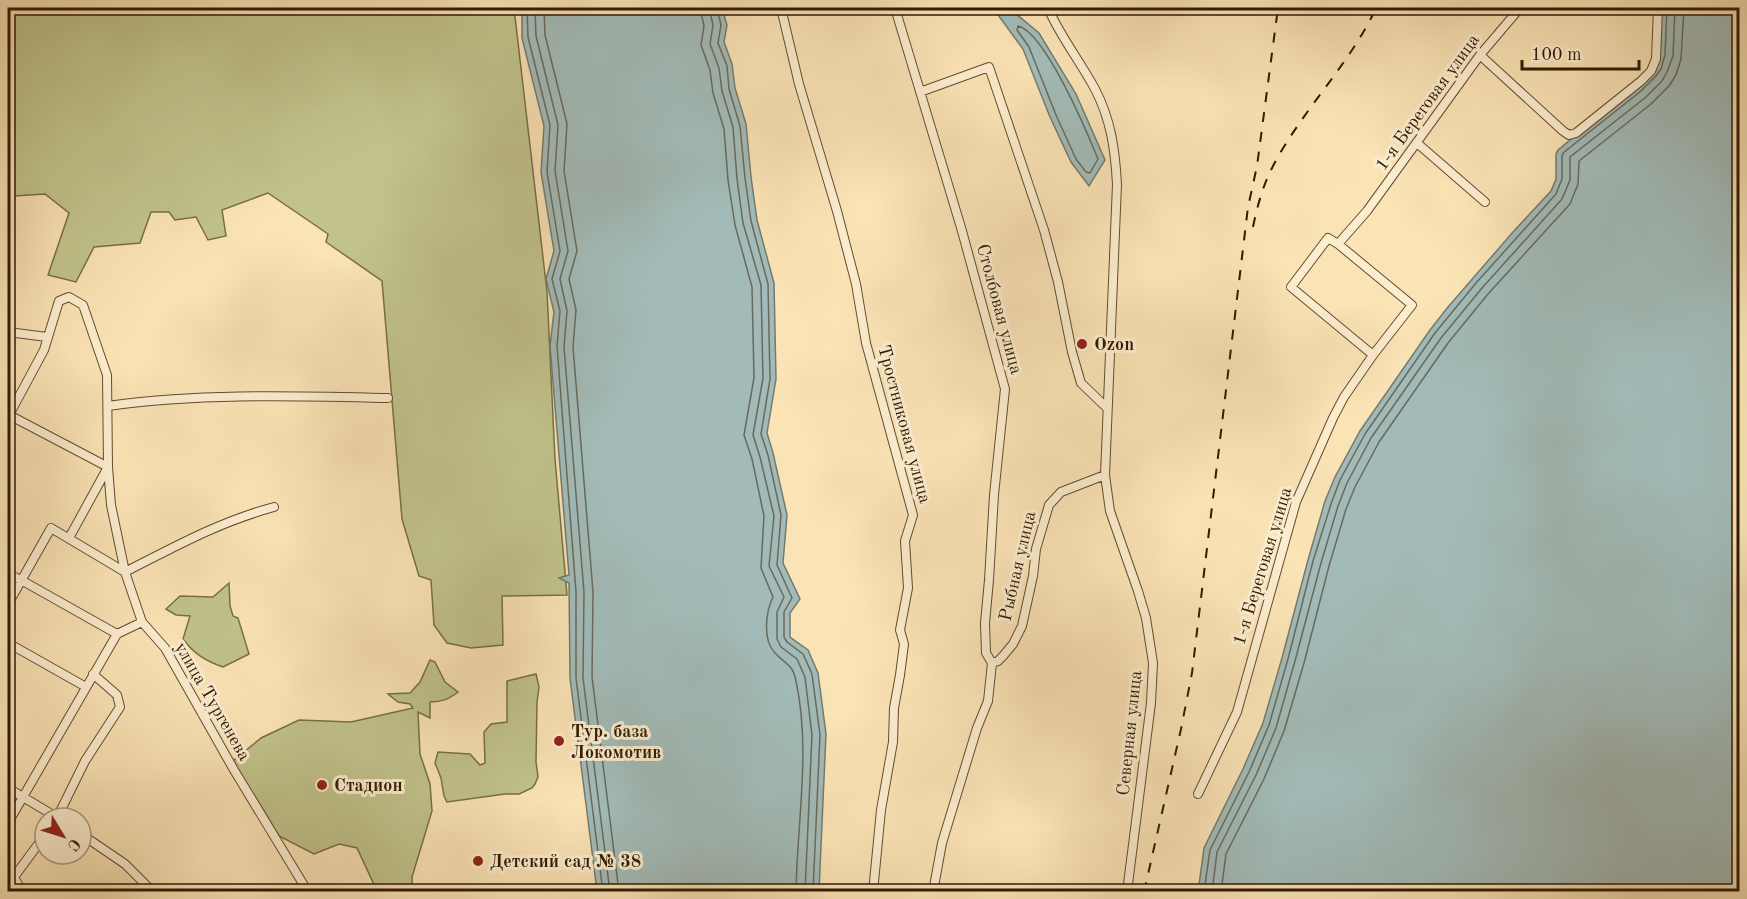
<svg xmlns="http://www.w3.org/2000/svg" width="1747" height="899" viewBox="0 0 1747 899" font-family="'Old Standard TT',serif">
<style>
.green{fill:#c1c38b;stroke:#786e46;stroke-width:1.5}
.water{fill:#a2bbb8;stroke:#747b6f;stroke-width:1.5}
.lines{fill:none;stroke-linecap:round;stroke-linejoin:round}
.shore{stroke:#686a5c;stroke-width:1.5}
.minor-casing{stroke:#624c2e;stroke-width:10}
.minor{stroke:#fcedcf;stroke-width:8}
.rail{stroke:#2f1a01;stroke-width:2;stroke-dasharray:10 10;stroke-linecap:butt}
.poi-dot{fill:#8f2418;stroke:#fcedcf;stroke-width:2}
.labels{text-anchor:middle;stroke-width:6;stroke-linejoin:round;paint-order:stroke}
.street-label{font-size:18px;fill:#2f1a01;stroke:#fcedcf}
.poi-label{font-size:18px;font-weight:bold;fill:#2f1a01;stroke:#fcedcf;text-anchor:start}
</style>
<rect width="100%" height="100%" fill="#fae3b5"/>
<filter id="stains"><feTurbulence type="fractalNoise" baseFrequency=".00333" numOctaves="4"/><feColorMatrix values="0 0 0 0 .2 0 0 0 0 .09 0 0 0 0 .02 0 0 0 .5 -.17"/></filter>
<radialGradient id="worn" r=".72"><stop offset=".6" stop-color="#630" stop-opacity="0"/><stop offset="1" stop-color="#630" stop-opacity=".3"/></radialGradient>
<path class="green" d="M8 8H514L547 292 555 459 567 595 502 596 503 645 471 648 447 643 434 625 431 580 419 576 402 519 382 281 326 242 328 234 268 193 222 210 226 236 208 240 196 217 175 220 169 212H151L140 243 94 247 76 282 48 275 69 213 45 194 14 196 8 215Z
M229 583 230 606 233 616 238 618 249 654 223 667C206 661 194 654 183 639L190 616 176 615 166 609 180 596 213 597Z
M430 660 435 662 445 682 458 692C449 699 442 702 430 702V718L418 712 420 754 430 784 432 811 412 877V891H377L357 848 339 844 314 854 279 836 233 761 261 738 299 720 351 722 413 708 410 704 398 702 388 694 410 693 420 682Z
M536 674 539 687 537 702 536 762 538 777 535 784 532 788 519 794H505L447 802 444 796 441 778 435 763 438 752 470 754 480 765 485 763 484 732 491 724 507 722V681Z"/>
<path class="water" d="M522 8H722L727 25 724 42 732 64 735 88 746 124 751 177 757 220 774 283 776 379 767 433 773 453 787 515 783 563 800 599 790 613V637L808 650 818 673 826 734 819 891H597L570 678 569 583 559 578 569 575 550 346 554 312 546 279 554 251 541 172 544 126 522 38Z
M993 8H1009L1039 33 1076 94 1105 160 1089 186 1071 162 1050 117 1023 49Z
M1661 8H1739V891L1198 892 1204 848 1243 769 1263 723 1282 658 1308 560 1325 501 1335 477 1360 431 1430 330 1448 307 1513 232 1551 191 1556 179V154L1558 150 1651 73Z"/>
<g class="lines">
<path class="shore" d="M527 8 528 37 550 125 547 172 560 251 552 279 560 311 557 346 576 592V678L603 892
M535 8 536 36 558 125 555 171 568 251 560 279 567 311 564 347 584 592 583 678 610 892
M544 8 545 35 567 124 564 171 577 251 569 279 576 310 573 347 593 592 592 677 619 892
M700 8 704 26 701 45 710 70 713 93 724 129 728 180 735 225 752 287 754 378 744 435 752 459 764 516 761 568 773 597C766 611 762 640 775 653 785 664 793 664 796 681 811 750 797 822 796 892
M709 8 713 25 710 44 719 68 722 91 733 127 737 179 743 223 761 285 763 378 753 435 760 457 774 516 769 566 784 597 777 612V639L781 647 797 659 805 677 812 735 805 892
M717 8 721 25 718 43 727 66 729 89 740 126 745 178 751 221 768 284 770 379 761 434 768 455 781 515 777 565 792 598 784 612V637L787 642 803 654 812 674 820 735 813 892
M1018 26C1045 32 1087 132 1098 159L1090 173 1086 172 1076 159 1056 115 1029 47 1017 30Z
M1204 892 1210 850 1249 772 1269 725 1288 659 1313 561 1331 504 1340 480 1365 434 1435 333 1476 283 1556 194 1562 179V157L1563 153 1641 91 1656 76 1661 69 1665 55 1667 8
M1212 892 1217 852 1256 775 1276 728 1295 661 1321 563 1338 506 1347 483 1371 438 1441 338 1482 288 1562 199 1570 180V157L1646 97 1662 81 1667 72 1673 56 1675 8
M1221 892 1226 854 1264 779 1284 731 1304 663 1329 566 1346 509 1355 487 1379 442 1448 343 1488 294 1570 204 1578 184 1579 161 1651 104 1669 86 1676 75 1681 59 1684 8"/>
<defs>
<path id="minor" d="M781 8 799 84 837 211 856 284 866 343 913 515 905 541 908 588 900 630 904 644 900 675 894 708 893 742 881 810 873 892
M895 8 962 231 1005 389 994 495 989 580 985 623 986 653 992 663
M1048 8C1060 36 1080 61 1095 89 1111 120 1115 149 1117 184L1105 475 1110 511 1138 591 1146 618 1153 663 1151 703 1127 892
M1480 55 1563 131 1569 135 1576 133 1641 81 1651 71 1656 59 1658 8
M920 92 989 67 1044 230 1058 282 1072 352 1081 383 1107 408
M1417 143 1485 202
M8 332 47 337
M1373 355 1291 287 1328 238 1338 244 1367 211 1480 55 1520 8
M108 406C200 393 295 396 388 398
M9 415 108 467 69 538
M8 417 44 350 59 301 69 297 83 305 107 375 108 467 111 505 125 572 142 622
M8 574 21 580 117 634
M8 604 51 528 125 572C176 546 219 522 274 507
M8 643 86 687
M8 788 58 818
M1198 794 1237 712 1296 502 1333 418 1344 397 1373 355 1412 305 1338 244
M57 818 85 761 120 707 117 695 93 674
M8 823 117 634 142 622 165 648 234 770 308 892
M81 834 125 864 153 892
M8 870 14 877
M22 892 14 877 45 835
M933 892 942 843 977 728 988 701 992 663 998 661 1003 656 1013 644 1022 626 1033 576 1036 549 1049 505 1061 492 1105 475"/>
</defs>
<use href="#minor" class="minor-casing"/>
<use href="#minor" class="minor"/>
<path class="rail" d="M1253 227C1257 208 1262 188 1271 170 1300 112 1349 66 1376 8
M1144 892 1181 729 1192 673 1248 207 1257 166 1278 8"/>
</g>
<g class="poi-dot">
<circle cx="1082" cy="344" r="6"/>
<circle cx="559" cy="741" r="6"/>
<circle cx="322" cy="785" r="6"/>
<circle cx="478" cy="861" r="6"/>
</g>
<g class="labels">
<g class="street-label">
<text transform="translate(1427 102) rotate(-54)" y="6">1-я Береговая улица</text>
<text transform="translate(1000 309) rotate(75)" y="6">Столбовая улица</text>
<text transform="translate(905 424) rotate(75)" y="6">Тростниковая улица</text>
<text transform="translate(1017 566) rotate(-77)" y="6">Рыбная улица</text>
<text transform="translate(1262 566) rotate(-73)" y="6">1-я Береговая улица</text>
<text transform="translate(213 701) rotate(60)" y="6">улица Тургенева</text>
<text transform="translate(1129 733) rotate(-84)" y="6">Северная улица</text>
</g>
<g class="poi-label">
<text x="1094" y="350">Ozon</text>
<text x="571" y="737">Тур. база<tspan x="571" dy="21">Локомотив</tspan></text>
<text x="334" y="791">Стадион</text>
<text x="490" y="867">Детский сад № 38</text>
</g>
</g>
<rect width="1747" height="899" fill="none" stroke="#fae3b5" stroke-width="30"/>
<rect x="9" y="9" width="1729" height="881" fill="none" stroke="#2f1a01" stroke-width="3"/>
<rect x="15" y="15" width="1717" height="869" fill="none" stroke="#2f1a01" stroke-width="1.5"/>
<g transform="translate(63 836) rotate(128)"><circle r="28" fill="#fcedcf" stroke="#aa997d" stroke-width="1.5"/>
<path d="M0-4.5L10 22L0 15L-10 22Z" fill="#8f2418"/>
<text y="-9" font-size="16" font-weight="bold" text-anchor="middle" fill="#2f1a01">С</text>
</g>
<path d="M1522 60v9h117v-9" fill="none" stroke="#2f1a01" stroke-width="3"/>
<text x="1531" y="60" font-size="18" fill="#2f1a01" stroke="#fcedcf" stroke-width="4.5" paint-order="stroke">100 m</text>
<rect width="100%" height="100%" filter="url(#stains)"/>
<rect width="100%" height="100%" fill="url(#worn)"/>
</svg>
